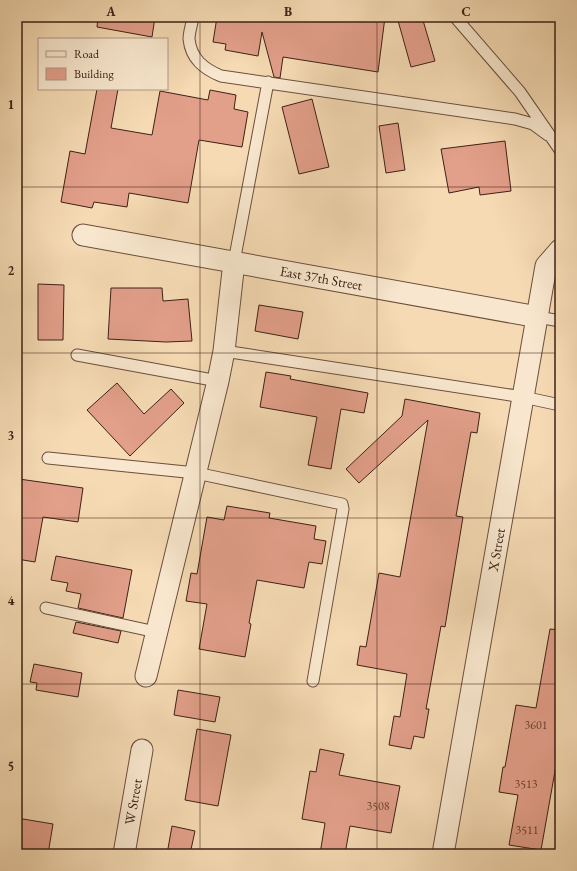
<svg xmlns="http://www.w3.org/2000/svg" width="577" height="871" viewBox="0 0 577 871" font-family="'EB Garamond',serif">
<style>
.building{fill:#e29f8a;stroke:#3e2116}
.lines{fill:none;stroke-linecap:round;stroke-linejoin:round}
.service-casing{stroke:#6c4f3d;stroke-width:13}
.minor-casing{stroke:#6c4f3d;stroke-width:23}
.service{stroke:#f8e7ce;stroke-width:11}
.minor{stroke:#f8e7ce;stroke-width:21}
.grid{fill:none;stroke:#3e2116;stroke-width:1;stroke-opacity:0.55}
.labels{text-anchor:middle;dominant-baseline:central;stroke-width:3;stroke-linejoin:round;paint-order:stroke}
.number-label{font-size:12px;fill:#674033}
.street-label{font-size:14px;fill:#3e2116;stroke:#f8e7ce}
.neatline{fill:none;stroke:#3e2116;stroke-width:1.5}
.grid-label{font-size:13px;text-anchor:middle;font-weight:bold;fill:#3e2116}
</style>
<rect width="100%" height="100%" fill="#f5dab3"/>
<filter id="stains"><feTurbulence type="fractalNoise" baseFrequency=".005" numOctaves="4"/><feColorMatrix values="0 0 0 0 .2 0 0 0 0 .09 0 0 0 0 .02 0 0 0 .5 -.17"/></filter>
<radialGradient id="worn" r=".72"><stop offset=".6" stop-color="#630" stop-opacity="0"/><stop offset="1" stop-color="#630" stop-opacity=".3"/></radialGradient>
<!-- building -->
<path class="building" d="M98,17H155L152,37L97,27Z
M217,17H385L378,72L283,57L280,78L274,77L262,32L258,56L225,50L226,44L213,42Z
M397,17H422L435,61L411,67Z
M97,89H118L111,128L152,135L160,91L208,100L210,90L236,95L234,109L248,112L242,147L199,140L188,203L129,193L127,207L94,202L92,208L61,202L70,151L85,154Z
M312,99L329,167L299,174L282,107Z
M398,123L405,170L386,173L379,126Z
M505,141L511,191L480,195L479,187L449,193L441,149Z
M38,284L64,285L63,340H38Z
M111,288H162L163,301L188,299L192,341L166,342L108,339Z
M259,305L303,312L298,339L255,331Z
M266,372L291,376L290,379L368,393L364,413L341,409L331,469L308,465L317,417L260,407Z
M117,383L144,414L171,389L184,403L130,456L87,410Z
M405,399L480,413L477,433L471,432L456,516L463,517L445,627L441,626L426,709H429L424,738L414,736L411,749L389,745L394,716L400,717L407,674L357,665L360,646L366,647L379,573L400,577L428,420L359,483L346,469L402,416Z
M19,479L83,488L78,522L43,517L35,562L17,559V491Z
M227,506L270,513L269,518L316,526L314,539L326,541L322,564L309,562L304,588L257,580L249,623L251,624L245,657L199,649L207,604L186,601L191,573L197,574L207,517L224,520Z
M56,556L132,570L123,618L78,608L81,594L66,591L68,583L51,580Z
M76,622L121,631L118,643L73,633Z
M550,629L560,630V743L541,850L509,845L518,795L499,792L503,767H505L516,705L536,708Z
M34,664L82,673L78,697L36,690L37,683L30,682Z
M178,690L220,697L215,722L174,715Z
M197,729L231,735L218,806L185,800Z
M320,749L344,754L339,775L400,786L391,833L350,826L345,854H320L325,823L302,819L310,771L316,772Z
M17,818L53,824L48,854H17Z
M172,826L195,831L190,854H167Z"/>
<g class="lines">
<!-- service casing -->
<g class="service-casing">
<path id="service" d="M193,17C192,24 189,32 189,39C191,59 204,69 221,76L515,119L533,124L548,135
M455,17L520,92L560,150
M234,262L268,82
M538,317L560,321
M224,351L523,397L560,405
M77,355L218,381
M48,458L196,473L342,504L343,509L313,681
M46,608L156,632"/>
</g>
<!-- minor casing -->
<g class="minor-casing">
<g id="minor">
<path id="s1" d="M83,235L538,317"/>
<path d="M146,676L218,381L224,351L234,262"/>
<path id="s2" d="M124,854L142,750"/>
<path id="s3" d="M443,854L546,266L560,250"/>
</g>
</g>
<!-- service -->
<use href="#service" class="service"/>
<!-- minor -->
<use href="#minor" class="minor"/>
</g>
<!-- grid -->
<path class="grid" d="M200,17V854M377,17V854M17,187H560M17,353H560M17,518H560M17,684H560"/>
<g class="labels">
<!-- number labels -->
<g class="number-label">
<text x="536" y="725">3601</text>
<text x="526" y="784">3513</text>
<text x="378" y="806">3508</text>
<text x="527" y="830">3511</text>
</g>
<!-- street labels -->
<g class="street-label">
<text stroke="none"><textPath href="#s1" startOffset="242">East 37th Street</textPath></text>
<text stroke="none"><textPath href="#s3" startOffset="309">X Street</textPath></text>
<text stroke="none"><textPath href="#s2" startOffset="53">W Street</textPath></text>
</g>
</g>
<!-- margin -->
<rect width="577" height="871" fill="none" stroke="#f5dab3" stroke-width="44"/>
<!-- legend -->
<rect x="38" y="38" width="130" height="52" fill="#f8e7ce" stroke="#ae9884"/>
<rect x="46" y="51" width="20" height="6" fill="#f8e7ce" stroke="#ae9884"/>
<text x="74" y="58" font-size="12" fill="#3e2116">Road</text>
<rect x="46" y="68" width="20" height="12" fill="#e29f8a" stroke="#ae9884"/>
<text x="74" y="78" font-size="12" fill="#3e2116">Building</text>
<rect x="22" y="22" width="533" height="827" class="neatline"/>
<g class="grid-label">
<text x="111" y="16">A</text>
<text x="288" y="16">B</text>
<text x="466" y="16">C</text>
<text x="11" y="109">1</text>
<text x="11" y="275">2</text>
<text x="11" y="440">3</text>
<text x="11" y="605">4</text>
<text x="11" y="771">5</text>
</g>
<rect width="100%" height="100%" filter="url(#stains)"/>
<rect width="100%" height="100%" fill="url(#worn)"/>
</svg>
